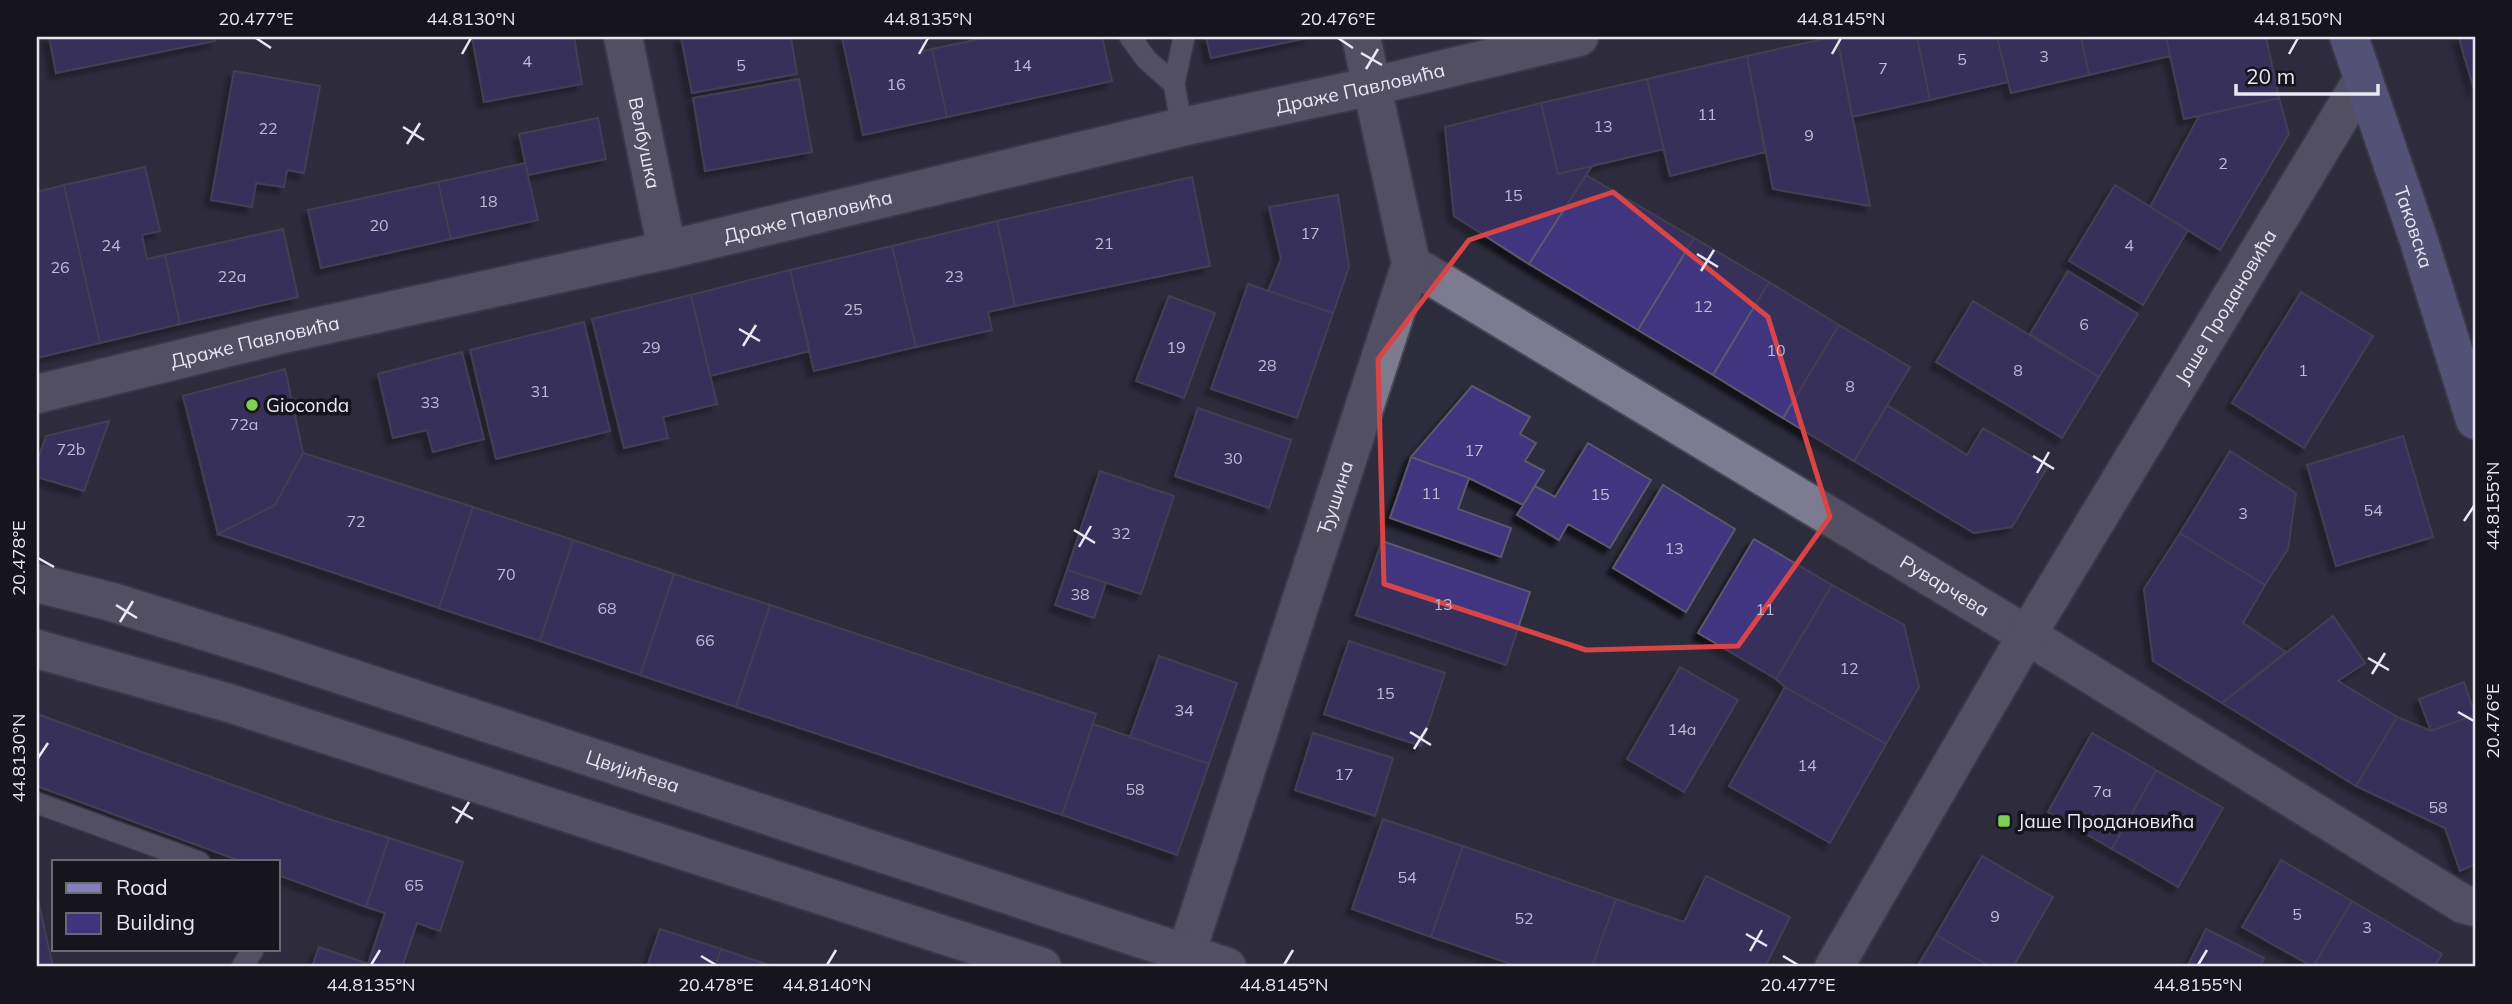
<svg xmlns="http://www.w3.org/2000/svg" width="2512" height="1004" viewBox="0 0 2512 1004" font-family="Mulish,sans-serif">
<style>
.building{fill:#40347e;stroke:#5a596c;stroke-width:2;filter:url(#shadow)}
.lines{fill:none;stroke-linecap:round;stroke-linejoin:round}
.lane-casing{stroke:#484755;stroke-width:24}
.street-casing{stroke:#484755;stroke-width:42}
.secondary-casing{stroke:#484755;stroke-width:42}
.primary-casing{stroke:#484755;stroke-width:42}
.lane{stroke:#7c7b8f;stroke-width:21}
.street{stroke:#7c7b8f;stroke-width:38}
.secondary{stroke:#7c7b8f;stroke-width:38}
.primary{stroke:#847ebc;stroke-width:38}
.marked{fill:none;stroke:#d94546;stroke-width:5;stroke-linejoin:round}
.ticks{fill:none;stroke:#e8e8f3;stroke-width:2.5}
.poi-dot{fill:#7cd154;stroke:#16151d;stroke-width:2.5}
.labels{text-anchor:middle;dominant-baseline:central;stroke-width:7;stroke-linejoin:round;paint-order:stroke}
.number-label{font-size:16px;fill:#bebbd6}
.street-label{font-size:19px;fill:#e8e8f3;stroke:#16151d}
.poi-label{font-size:19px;fill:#e8e8f3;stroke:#16151d;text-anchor:start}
.neatline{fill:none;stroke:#e8e8f3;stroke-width:2.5}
.ticks-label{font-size:18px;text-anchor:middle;fill:#e8e8f3}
</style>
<defs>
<filter id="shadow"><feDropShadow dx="-6" dy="6" stdDeviation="2" flood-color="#0009"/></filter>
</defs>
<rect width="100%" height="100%" fill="#2d2c3c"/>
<!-- building -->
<path class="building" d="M49,37H214L215,41L56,73Z
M472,37H574L582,84L484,102Z
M681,37H791L797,74L692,93Z
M842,37H921L924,51L932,49L947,117L863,135Z
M989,37H1102L1112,81L947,117L932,49Z
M1206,37H1312L1211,58Z
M1832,37H1837L1870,206L1773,189L1747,56Z
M1837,37H1917L1930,100L1852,117Z
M1917,37H1997L2008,82L1930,100Z
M1997,37H2081L2089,75L2011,93Z
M2081,37H2166L2170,56L2089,75Z
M2166,37H2266L2279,98L2184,119Z
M2459,37H2475V92L2464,56Z
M1747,56L1765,152L1670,176L1647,79Z
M234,71L320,86L304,173L287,170L284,187L256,183L252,207L211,200Z
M799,79L812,152L705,171L693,98Z
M1647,79L1664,149L1558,174L1541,103Z
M2279,98L2289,134L2220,250L2150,207L2199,116Z
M1541,103L1558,174L1592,166L1529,264L1454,216L1445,127Z
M598,118L606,159L528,175L519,134Z
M525,163L538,220L451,239L438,182Z
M145,167L160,231L142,235L147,259L165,255L180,324L100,343L64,185Z
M1586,175L1694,238L1638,330L1529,264Z
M1192,177L1210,266L1015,306L997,221Z
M438,182L451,239L321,268L308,210Z
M64,185L100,343L37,358V192Z
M2115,185L2188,230L2143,305L2069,261Z
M1338,195L1349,267L1333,313L1268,291L1281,259L1269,207Z
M997,221L1015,306L988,312L992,330L916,347L892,246Z
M283,229L298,297L180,324L165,255Z
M1694,238L1769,282L1713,375L1638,330Z
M892,246L916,347L814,371L790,270Z
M790,270L810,351L710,376L691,295Z
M2068,271L2138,314L2099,377L2030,334Z
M1769,282L1839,325L1783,418L1713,375Z
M1248,284L1333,313L1297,418L1211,389Z
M2301,292L2373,336L2304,448L2232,403Z
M691,295L717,404L663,417L668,438L624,448L592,319Z
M1169,296L1215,313L1184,398L1136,381Z
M1973,301L2099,377L2062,438L1936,362Z
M584,322L610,431L496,459L470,350Z
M1839,325L1910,367L1854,461L1783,418Z
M462,352L484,439L433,452L427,430L393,438L378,374Z
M285,369L303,453L275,505L218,534L183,396Z
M1472,386L1530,417L1520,434L1536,443L1525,461L1544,471L1523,505L1469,478L1411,457Z
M1887,405L1967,455L1983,428L2048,466L2012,527L1974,533L1854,461Z
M1198,408L1291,440L1269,508L1175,476Z
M109,421L84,491L37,477V462L46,436Z
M2403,436L2433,537L2336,566L2307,465Z
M1588,443L1651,480L1610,548L1568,524L1559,540L1517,515L1535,486L1555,497Z
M2230,451L2296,493L2288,549L2265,585L2180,533Z
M303,453L473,507L439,608L218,534L275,505Z
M1411,457L1469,478L1458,509L1511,528L1501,557L1390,518Z
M1100,471L1174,496L1141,594L1067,570Z
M1663,485L1735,529L1686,612L1613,568Z
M473,507L573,540L540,641L439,608Z
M2180,533L2265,585L2243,623L2286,652L2222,703L2153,661L2144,589Z
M1754,539L1832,585L1776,679L1698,633Z
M573,540L674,574L640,675L540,641Z
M1382,541L1530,592L1506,665L1356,615Z
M1067,570L1106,583L1094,618L1055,605Z
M674,574L770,605L736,707L640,675Z
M1832,585L1904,625L1919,687L1886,744L1785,687L1776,679Z
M770,605L1096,714L1062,815L736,707Z
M2333,616L2365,663L2338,681L2397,717L2356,786L2222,703Z
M1349,641L1445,673L1421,746L1324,714Z
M1159,656L1237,683L1209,764L1130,737Z
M1680,667L1738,700L1684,792L1627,759Z
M2464,682L2475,715L2431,731L2419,699Z
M1785,687L1886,744L1830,843L1729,786Z
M37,714L316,815L389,838L366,907L278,875V862H243L37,786Z
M2475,715V864L2460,871L2445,828L2356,786L2397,717L2431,731Z
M1093,724L1209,764L1177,855L1062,815Z
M1313,733L1393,758L1375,816L1295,790Z
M2092,733L2156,770L2112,849L2048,812Z
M2156,770L2223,808L2178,887L2112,849Z
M1383,819L1463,846L1431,937L1352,909Z
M389,838L463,862L440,931L417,923L402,967H377L368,964L385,913L366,907Z
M1463,846L1616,899L1592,967H1520L1431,937Z
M1982,856L2053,897L2013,967H1991L1936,935Z
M2281,860L2352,901L2313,967L2242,927Z
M1706,876L1790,917L1765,967H1592L1616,899L1684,922Z
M37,895L53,967H37Z
M2352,901L2442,954L2434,967H2313Z
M660,929L721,949L715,967H647Z
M2206,929L2264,958L2260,967H2187Z
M1936,935L1991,967H1917Z
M319,947L368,964L377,967H312Z
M721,949L775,967H715Z"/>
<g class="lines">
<!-- lane casing -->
<g class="lane-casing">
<path id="lane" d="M1130,37L1146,59L1174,84
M1182,127L1174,84L1184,37
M37,803L199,862
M242,967L253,950"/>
</g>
<!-- street casing -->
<g class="street-casing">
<g id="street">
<path id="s1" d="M623,37L667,250"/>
<path id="s2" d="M1411,264L2027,635L2463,904L2475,907"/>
<path id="s3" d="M37,394L279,335L667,250L1182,127L1373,86L1579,37"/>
<path id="s4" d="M1186,954L1411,264L1361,37"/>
<path id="s5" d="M1834,967L2027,635L2363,79"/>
</g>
</g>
<!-- secondary casing -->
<g class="secondary-casing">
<g id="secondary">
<path id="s6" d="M37,583L112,602L272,652L1227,967"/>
<path d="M37,649L229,703L1042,967"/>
</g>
</g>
<!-- primary casing -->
<g class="primary-casing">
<g id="primary">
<path id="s7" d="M2349,37L2418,238L2475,420"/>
</g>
</g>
<!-- lane -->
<use href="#lane" class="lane"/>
<!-- street -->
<use href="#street" class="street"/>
<!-- secondary -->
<use href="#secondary" class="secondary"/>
<!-- primary -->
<use href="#primary" class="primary"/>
</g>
<!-- marked area -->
<path d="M0 0H2512V1004H0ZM1613,192L1768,317L1830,517L1738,646L1586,650L1384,584L1378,359L1469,240Z" fill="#2d2c3c" fill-opacity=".55" fill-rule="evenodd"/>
<path class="marked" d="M1613,192L1768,317L1830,517L1738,646L1586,650L1384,584L1378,359L1469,240Z"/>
<!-- ticks -->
<path class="ticks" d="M256,38L271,48M1338,38L1353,48M1361,53L1382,65M462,54L471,38M919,54L928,38M1832,54L1841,38M2289,54L2298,38M1366,69L1378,49M403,127L424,140M407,144L420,123M1697,254L1718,267M1701,271L1714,250M739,329L760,341M743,346L756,325M2033,456L2054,469M2037,473L2049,452M2464,521L2474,506M1074,530L1095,543M1079,547L1091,526M38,558L54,567M116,605L137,618M120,622L133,601M2368,658L2389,670M2372,674L2385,653M2458,712L2474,721M1410,732L1431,745M1414,749L1427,728M38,758L48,743M452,807L473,819M456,823L469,802M1746,934L1767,946M1750,951L1762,930M701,956L716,965M1783,956L1798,965M371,965L380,950M827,965L836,950M1284,965L1293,950M2198,965L2207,950"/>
<!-- markers -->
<g class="poi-dot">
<circle cx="252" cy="405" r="7"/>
<rect x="1997" y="814" width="14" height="14" rx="3.5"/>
</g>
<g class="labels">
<!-- number labels -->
<g class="number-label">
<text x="2044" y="56">3</text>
<text x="1962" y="59">5</text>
<text x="527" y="61">4</text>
<text x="741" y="65">5</text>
<text x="1022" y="65">14</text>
<text x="1883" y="68">7</text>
<text x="896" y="84">16</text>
<text x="1707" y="114">11</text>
<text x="1603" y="126">13</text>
<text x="268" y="128">22</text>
<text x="1809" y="135">9</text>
<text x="2223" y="163">2</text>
<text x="1513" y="195">15</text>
<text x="488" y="201">18</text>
<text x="379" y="225">20</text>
<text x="1310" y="233">17</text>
<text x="1104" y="243">21</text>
<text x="111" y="245">24</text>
<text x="2129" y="245">4</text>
<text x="60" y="267">26</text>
<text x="232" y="276">22a</text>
<text x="954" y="276">23</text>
<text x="1703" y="306">12</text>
<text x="853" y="309">25</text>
<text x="2084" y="324">6</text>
<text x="651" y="347">29</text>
<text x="1176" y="347">19</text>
<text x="1776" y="350">10</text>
<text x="1267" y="365">28</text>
<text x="2018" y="370">8</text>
<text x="2303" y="370">1</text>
<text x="1850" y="386">8</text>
<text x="540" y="391">31</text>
<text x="430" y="402">33</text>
<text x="244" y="424">72a</text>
<text x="71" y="449">72b</text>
<text x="1474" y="450">17</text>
<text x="1233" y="458">30</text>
<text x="1431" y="493">11</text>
<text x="1600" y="494">15</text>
<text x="2373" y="510">54</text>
<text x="2243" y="513">3</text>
<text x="356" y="521">72</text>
<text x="1121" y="533">32</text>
<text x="1674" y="548">13</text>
<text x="506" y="574">70</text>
<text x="1080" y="594">38</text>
<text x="1443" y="604">13</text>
<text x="607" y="608">68</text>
<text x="1765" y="609">11</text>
<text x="705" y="640">66</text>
<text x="1849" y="668">12</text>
<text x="1385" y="693">15</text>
<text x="1184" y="710">34</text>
<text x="1682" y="729">14a</text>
<text x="1807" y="765">14</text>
<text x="1344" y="774">17</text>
<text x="1135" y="789">58</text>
<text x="2102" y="791">7a</text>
<text x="2438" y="807">58</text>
<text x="1407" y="877">54</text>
<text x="414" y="885">65</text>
<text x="2297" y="914">5</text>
<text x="1995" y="916">9</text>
<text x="1524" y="918">52</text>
<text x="2367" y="927">3</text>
</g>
<!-- street labels -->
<g class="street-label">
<text stroke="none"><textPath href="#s3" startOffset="1358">Драже Павловића</textPath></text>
<text stroke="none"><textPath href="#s1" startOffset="108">Велбушка</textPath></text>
<text stroke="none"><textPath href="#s3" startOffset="791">Драже Павловића</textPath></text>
<text stroke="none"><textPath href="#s7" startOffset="201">Таковска</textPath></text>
<text stroke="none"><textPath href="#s5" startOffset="768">Јаше Продановића</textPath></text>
<text stroke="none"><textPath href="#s3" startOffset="224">Драже Павловића</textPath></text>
<text stroke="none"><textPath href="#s4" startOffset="480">Ђушина</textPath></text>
<text stroke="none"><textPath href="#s2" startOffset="623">Руварчева</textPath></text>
<text stroke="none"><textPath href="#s6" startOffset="625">Цвијићева</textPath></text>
</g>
<!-- poi labels -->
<g class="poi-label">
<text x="266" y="405">Gioconda</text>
<text x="2018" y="821">Јаше Продановића</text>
</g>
</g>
<!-- border -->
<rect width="2512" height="1004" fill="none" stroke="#16151d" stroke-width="77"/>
<!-- legend -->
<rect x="52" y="860" width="228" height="91" fill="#16151d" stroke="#6a6973" stroke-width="2"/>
<rect x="66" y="883" width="35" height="10" fill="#847ebc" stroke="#6a6973" stroke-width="2"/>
<text x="116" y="895" font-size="21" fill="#e8e8f3">Road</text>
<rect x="66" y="913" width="35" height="21" fill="#40347e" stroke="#6a6973" stroke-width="2"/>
<text x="116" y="930" font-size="21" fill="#e8e8f3">Building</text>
<!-- scale -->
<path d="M2236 84v10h142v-10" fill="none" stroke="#e8e8f3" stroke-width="3.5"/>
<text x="2246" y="84" font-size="21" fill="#e8e8f3" stroke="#16151d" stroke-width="5" paint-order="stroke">20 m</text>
<rect x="38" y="38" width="2436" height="927" class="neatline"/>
<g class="ticks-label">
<text x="256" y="25">20.477°E</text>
<text x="471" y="25">44.8130°N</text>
<text x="928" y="25">44.8135°N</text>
<text x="1338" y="25">20.476°E</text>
<text x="1841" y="25">44.8145°N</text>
<text x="2298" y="25">44.8150°N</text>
<text transform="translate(2493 506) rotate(-90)" y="6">44.8155°N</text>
<text transform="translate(19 558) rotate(-90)" y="6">20.478°E</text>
<text transform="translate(2493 721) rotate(-90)" y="6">20.476°E</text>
<text transform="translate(19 758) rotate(-90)" y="6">44.8130°N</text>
<text x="371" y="991">44.8135°N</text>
<text x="716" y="991">20.478°E</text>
<text x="827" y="991">44.8140°N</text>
<text x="1284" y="991">44.8145°N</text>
<text x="1798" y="991">20.477°E</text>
<text x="2198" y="991">44.8155°N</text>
</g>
</svg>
